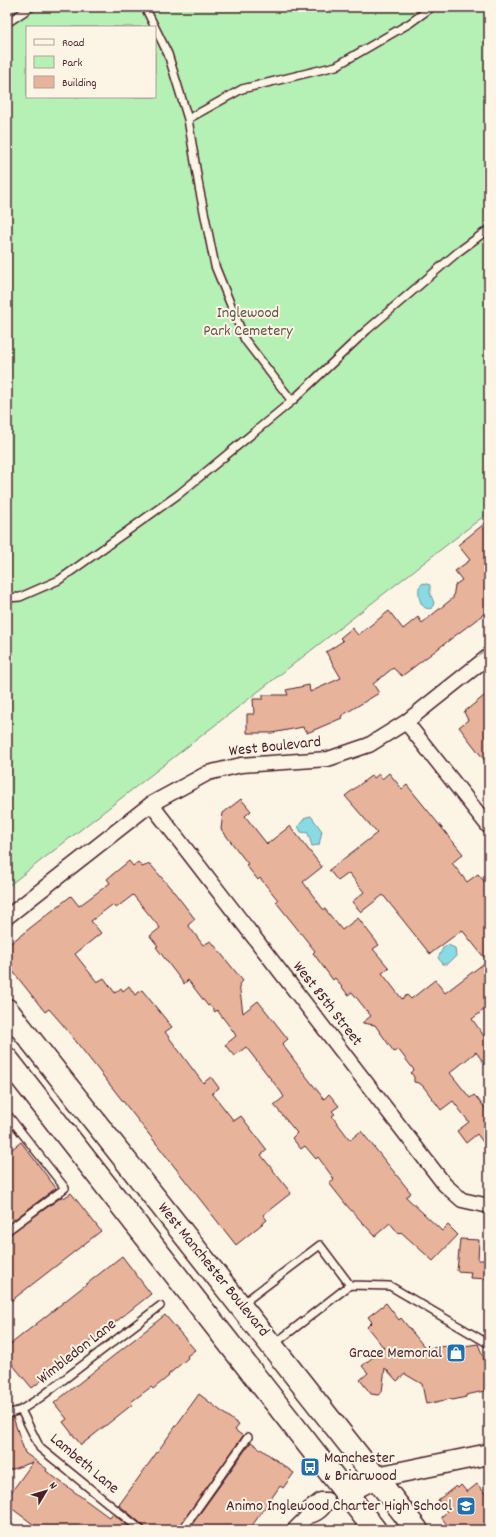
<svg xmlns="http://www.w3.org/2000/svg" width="496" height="1537" viewBox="0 0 496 1537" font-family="Dekko,sans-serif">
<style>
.green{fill:#b5f0b5;stroke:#808870;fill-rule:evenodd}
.water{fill:#89dbe3;stroke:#709099}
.building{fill:#e8b39b;stroke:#4a1f2b}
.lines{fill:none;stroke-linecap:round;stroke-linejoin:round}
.lane-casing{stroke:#4a1f2b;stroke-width:10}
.street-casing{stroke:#4a1f2b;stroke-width:17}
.secondary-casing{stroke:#4a1f2b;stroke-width:23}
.primary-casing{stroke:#4a1f2b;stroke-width:25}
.lane{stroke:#fcf5e5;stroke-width:7}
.street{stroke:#fcf5e5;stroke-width:14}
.secondary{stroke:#fcf5e5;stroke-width:20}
.primary{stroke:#fcf5e5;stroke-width:22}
.labels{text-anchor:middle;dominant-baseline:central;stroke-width:4;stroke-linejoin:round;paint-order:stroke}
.park-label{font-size:16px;fill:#65534e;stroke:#fcf5e5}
.street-label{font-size:16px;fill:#4a1f2b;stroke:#fcf5e5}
.poi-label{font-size:16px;fill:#4a1f2b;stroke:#fcf5e5;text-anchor:end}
</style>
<rect width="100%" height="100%" fill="#fcf5e5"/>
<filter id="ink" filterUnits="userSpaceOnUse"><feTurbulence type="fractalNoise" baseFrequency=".025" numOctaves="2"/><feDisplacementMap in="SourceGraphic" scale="8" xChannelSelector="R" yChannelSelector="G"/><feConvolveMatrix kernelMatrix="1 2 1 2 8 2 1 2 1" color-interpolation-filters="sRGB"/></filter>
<g filter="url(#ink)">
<!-- green -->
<path class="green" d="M7,7H489V512L7,887ZM27,27H155V97H27Z"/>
<!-- water -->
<path class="water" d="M423,583L430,585V593L434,603L432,608C420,612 418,595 419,587Z
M311,816L322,831L319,845L312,846L308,833L301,832L298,826L306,817Z
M448,945L455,948L456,956L448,964H443L438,958L443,948Z"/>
<!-- building -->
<path class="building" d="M489,520V610L402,676L393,668L373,684L379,693L341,716L342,718L307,733V730H304L303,727L272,733H247V714H254L253,699H263V695H288L286,690L309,685L310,692L341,678L326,652L343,641L340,638L352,628L358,635L389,611L403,629L418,617L422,623L453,598L455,585L462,580L455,571L470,560L458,545Z
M489,692V766L459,727L468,720L464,712Z
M389,773L402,789L407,785L463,854L452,863L467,882L478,874L489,887V1006L472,1019L489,1043V1070L476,1052L450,1073L470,1098L474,1095L477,1098L489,1113V1150L477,1134L466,1143L457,1131L469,1122L453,1101L441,1110L423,1086L419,1083L414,1082V1077L411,1073L414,1070L398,1049L394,1052L375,1025L362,1023L371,1016L352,992L348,995L335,978L333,980L313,953L315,951L276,902L278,900L260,878L258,880L246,865L248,864L221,829L223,813L241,799L251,811L245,816L267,844L290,826L322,867L303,882L323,909H325L342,930L358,918L379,945L373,949L389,968L382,973L402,999L407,995L411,999L435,980L445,993L487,961L462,930L430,954L383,895L361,912L352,902L364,892L349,873L338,881L329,870L377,833L345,796L372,775L374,778L379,774L382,779Z
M129,861L133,866L138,862L142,867L150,864L174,892L195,919L188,925L203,945L211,941L243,981L239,984L243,1013L258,1001L288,1039L282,1044L306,1076L324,1099L329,1094L339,1106L332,1111L335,1114L332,1116L350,1140L361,1131L411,1193L406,1197L442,1231L448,1225L458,1235L433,1261L401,1232L399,1234L390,1223L375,1236L348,1207L329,1183L334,1179L318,1157L316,1159L305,1146L301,1149L292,1138L297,1133L274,1105L284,1097L281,1092L246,1047L234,1056L225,1045L236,1036L233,1031L217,1010L215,1012L210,1005L208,1006L188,980L184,984L156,947L158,946L150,936L160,928L133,895L116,908L112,905L91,921L101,933L75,954L97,982L104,978L115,993L121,988L123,991L129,986L135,995L142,990L172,1027L165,1032L203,1083L211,1077L219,1088L212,1093L234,1121L241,1116L267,1150L261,1155L291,1193L263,1215L267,1220L236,1245L63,1025L49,1009L45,1012L7,964V946L71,896L79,906L110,883L107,879Z
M21,1142L56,1188L7,1225V1153Z
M71,1193L101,1231L7,1304V1236L63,1196L64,1198Z
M460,1239L479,1240L478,1260H489V1279L470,1278L471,1272L457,1271Z
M122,1256L151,1294L32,1388L7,1358V1347Z
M386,1303L399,1320L401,1318L426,1349L446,1346L450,1348L478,1344L483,1356L489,1390L466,1395V1397L453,1400L450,1399L426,1404L422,1384L405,1374L397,1381L385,1368L382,1392L378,1395L371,1394L360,1380L368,1373L362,1366L384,1348L367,1327L372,1322L368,1317Z
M165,1315L195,1350L187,1356L188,1358L168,1375L169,1376L153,1389L151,1387L131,1402L133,1404L81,1445L63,1422L67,1419L54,1403Z
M199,1394L239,1425L235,1430L243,1436L177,1530H146L144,1526L119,1505Z
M13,1417L25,1453L47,1469L46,1471L110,1518L113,1514L133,1530H41L7,1505V1498L33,1462L7,1471V1419Z
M251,1442L294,1473L283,1488L280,1486L249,1530H188Z
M477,1484L489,1498V1530H451L441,1517L447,1512L438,1500L456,1486L458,1488L461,1485L467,1492Z"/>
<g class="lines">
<!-- lane casing -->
<g class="lane-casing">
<path id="lane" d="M145,7L168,54L188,119L199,187L215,266L245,340L292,401
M7,23L31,7
M188,119L242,89L336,66L410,23L432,7
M7,598L20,597L59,580L179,494L292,401L367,330L458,252L489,229
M7,1114L65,1188L7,1231
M242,1304L320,1245L350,1285
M273,1345L350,1285L390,1286L489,1344
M21,1410L40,1448L141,1530
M7,1414L21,1410L41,1397L160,1306
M182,1530L248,1437"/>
</g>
<!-- street casing -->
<g class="street-casing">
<path id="street" d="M406,722L489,827
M151,804L445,1185L462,1200L489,1206
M7,917L151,804L208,773L241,765L328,759L369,745L406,722L489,656
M294,1530L308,1516C317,1515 325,1508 327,1500H321L308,1510V1516"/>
</g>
<!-- secondary casing -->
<g class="secondary-casing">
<path id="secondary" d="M346,1493L377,1477L489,1454"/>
</g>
<!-- primary casing -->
<g class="primary-casing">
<path id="primary" d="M7,1010L417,1530
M7,1059L375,1530"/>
</g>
<!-- lane -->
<use href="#lane" class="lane"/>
<!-- street -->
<use href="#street" class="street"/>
<!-- secondary -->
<use href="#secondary" class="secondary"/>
<!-- primary -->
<use href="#primary" class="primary"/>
</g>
</g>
<!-- icons -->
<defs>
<g id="shop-square" transform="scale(1)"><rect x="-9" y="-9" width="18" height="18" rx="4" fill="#1f6fb2" stroke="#fcf5e5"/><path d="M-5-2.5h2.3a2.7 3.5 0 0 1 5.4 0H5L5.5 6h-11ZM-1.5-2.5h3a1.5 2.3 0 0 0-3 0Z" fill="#fff"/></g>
<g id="bus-square" transform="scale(1)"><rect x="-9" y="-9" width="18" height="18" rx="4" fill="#1f6fb2" stroke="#fcf5e5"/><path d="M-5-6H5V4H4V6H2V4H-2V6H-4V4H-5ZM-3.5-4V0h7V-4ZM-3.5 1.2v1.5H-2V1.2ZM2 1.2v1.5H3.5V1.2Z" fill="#fff"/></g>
<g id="school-square" transform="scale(1)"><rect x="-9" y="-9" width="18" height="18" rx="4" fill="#1f6fb2" stroke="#fcf5e5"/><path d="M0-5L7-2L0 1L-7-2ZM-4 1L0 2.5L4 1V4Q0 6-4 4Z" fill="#fff"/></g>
</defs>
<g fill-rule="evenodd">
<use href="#shop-square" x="456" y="1353"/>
<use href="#bus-square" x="310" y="1467"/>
<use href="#school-square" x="466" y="1506"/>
</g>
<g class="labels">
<!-- park labels -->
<g class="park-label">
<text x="248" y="313">Inglewood<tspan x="248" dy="18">Park Cemetery</tspan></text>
</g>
<!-- street labels -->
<g class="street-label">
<text transform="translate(275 747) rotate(-6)">West Boulevard</text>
<text transform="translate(327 1004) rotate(52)">West 85th Street</text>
<text transform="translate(213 1270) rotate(51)">West Manchester Boulevard</text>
<text transform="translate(77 1352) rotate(-38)">Wimbledon Lane</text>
<text transform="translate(84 1464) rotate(40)">Lambeth Lane</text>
</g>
<!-- poi labels -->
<g class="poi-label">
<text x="442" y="1353">Grace Memorial</text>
<text x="324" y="1458" text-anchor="start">Manchester<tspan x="324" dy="18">&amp; Briarwood</tspan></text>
<text x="452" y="1506">Animo Inglewood Charter High School</text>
</g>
</g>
<!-- margin -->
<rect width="496" height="1537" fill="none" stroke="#fcf5e5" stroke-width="24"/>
<rect x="12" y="12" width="472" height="1513" fill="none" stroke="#4a1f2b" stroke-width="1.5" filter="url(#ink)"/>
<!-- legend -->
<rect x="26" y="26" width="130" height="72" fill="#fcf5e5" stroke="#b59f9b"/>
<rect x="34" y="39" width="20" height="6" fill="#fcf5e5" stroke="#b59f9b"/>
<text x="62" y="46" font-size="12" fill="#4a1f2b">Road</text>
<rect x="34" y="56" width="20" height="12" fill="#b5f0b5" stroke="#b59f9b"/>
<text x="62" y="66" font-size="12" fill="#4a1f2b">Park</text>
<rect x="34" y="76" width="20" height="12" fill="#e8b39b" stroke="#b59f9b"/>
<text x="62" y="86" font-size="12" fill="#4a1f2b">Building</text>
<!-- north arrow -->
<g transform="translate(46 1491) rotate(52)" stroke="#fcf5e5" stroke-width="3" paint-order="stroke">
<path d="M0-3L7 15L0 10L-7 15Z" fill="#4a1f2b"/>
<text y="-6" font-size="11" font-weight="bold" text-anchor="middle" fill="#4a1f2b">N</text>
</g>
</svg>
